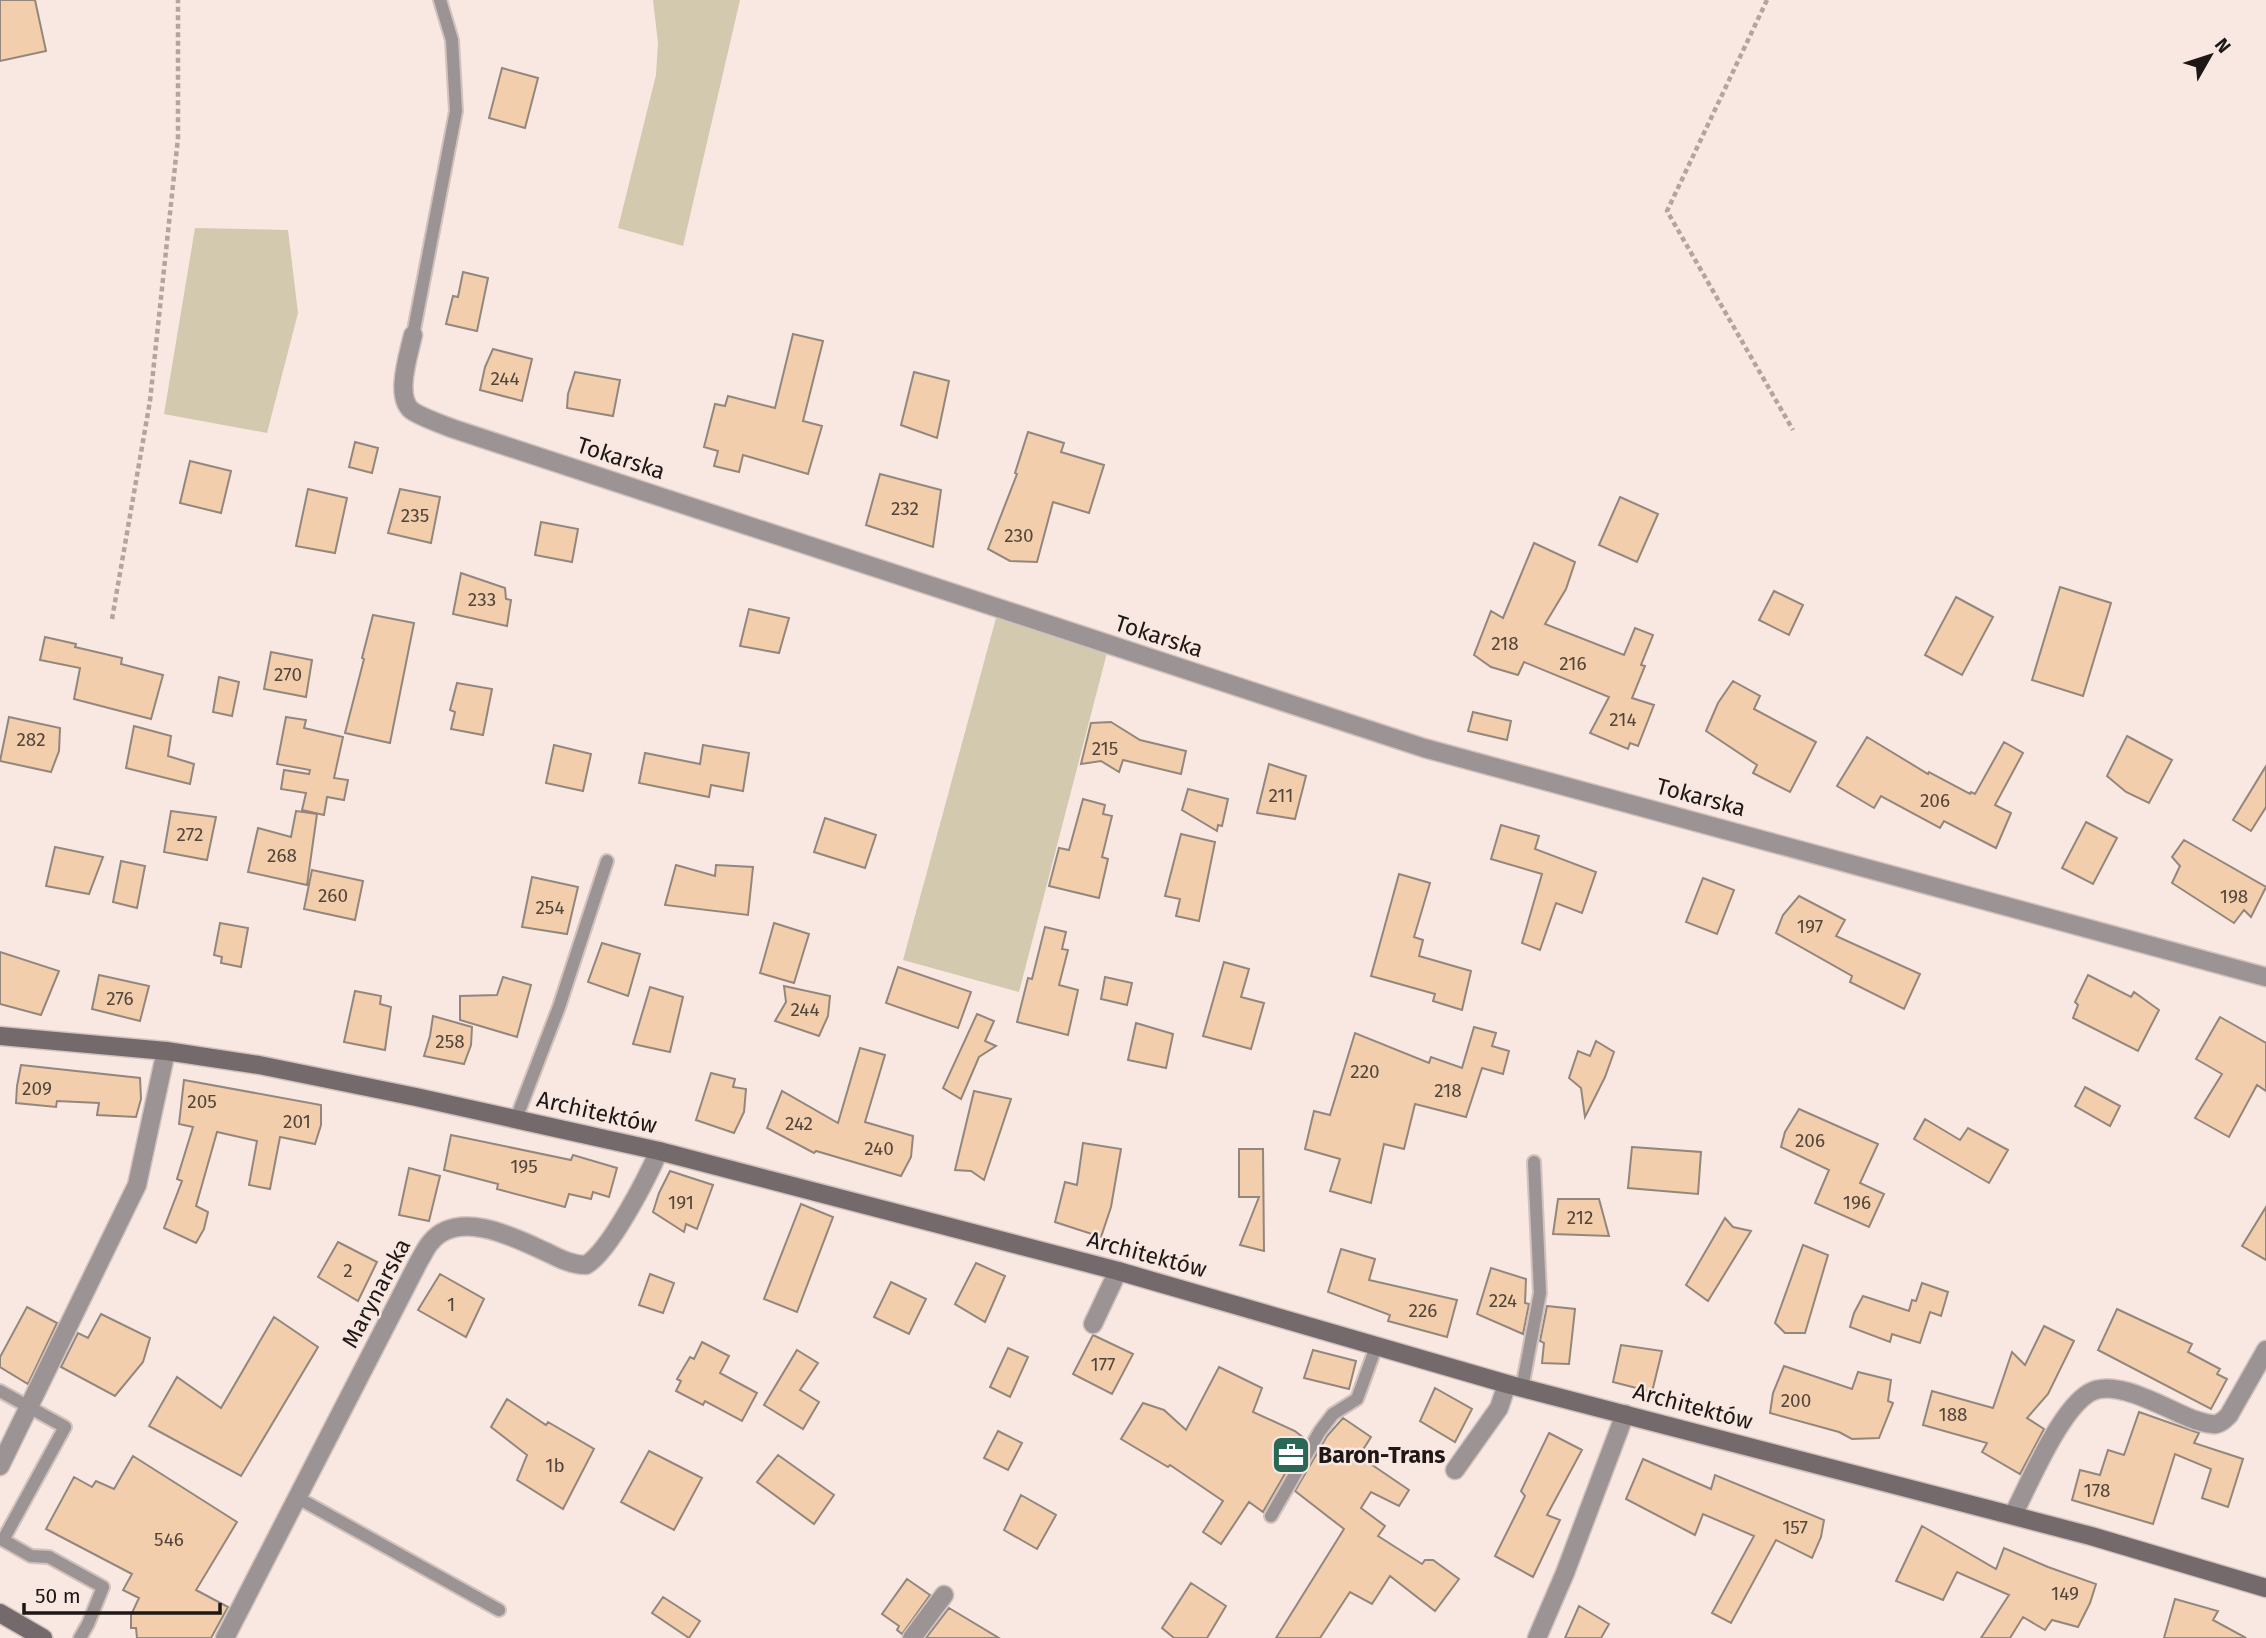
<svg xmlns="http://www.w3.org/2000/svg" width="2266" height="1638" viewBox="0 0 2266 1638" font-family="'Fira Sans',sans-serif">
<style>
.green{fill:#d2c9ae}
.building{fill:#f2ceac;stroke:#93877d;stroke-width:2}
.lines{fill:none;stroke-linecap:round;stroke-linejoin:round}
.lane-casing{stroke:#d1c2bd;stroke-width:16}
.street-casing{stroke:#d1c2bd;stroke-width:21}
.secondary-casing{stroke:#d1c2bd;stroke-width:21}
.path{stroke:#b2a4a0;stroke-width:4.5;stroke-dasharray:5 3.5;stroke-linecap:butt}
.lane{stroke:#9c9494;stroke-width:12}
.street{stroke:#9c9494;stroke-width:18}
.secondary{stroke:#756a6b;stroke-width:18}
.labels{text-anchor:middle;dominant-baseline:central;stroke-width:5;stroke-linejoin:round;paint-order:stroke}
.number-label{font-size:19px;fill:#52453b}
.street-label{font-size:23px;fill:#1d1715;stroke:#f9e7e2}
.poi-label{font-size:23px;font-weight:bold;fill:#1d1715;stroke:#f9e7e2;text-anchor:start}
</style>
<rect width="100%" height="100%" fill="#f9e7e2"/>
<!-- green -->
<path class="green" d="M653,0H740L683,246L618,228L656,75L658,43Z
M195,228L288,230L298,313L267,433L164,414Z
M999,607L1109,645L1019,992L903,960Z"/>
<!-- building -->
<path class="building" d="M0,0H35L46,51L0,61Z
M502,68L538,78L525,128L489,118Z
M463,272L488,278L477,331L446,324L453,296L458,297Z
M793,334L823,341L803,421L822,426L808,474L743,455L739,472L714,466L718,451L704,447L715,404L725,406L728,396L775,408Z
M493,349L532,359L522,401L480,390L485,367Z
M575,372L620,380L613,416L567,408L568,394Z
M914,372L949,381L937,438L901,425Z
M1028,432L1064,443L1061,452L1104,465L1089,513L1053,502L1037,562L1010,561L988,549L1017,474L1015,473Z
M355,442L378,448L372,473L349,467Z
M190,461L231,471L221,513L180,503Z
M880,474L941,490L933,547L866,525Z
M308,489L347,498L335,553L296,546Z
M400,489L440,497L431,543L388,533Z
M1620,497L1658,514L1637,562L1599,545Z
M541,522L578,529L572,562L535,555Z
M1534,543L1575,562L1566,589L1545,624L1624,655L1635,628L1653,635L1641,665L1645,666L1632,698L1654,705L1638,746L1630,743L1628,749L1590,733L1609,697L1524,662L1518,675L1491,667L1474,655L1491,611L1503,618Z
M461,573L505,588L506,599L511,600L507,626L453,614Z
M2060,587L2111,603L2083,696L2032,680Z
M1774,591L1803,605L1789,635L1759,620Z
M1956,597L1993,617L1962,675L1925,655Z
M749,609L789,618L779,653L740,646Z
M373,615L414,623L390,743L345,733L364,659L362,658Z
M45,637L76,644L75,647L122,658L121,664L163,675L151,719L74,699L80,668L40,660Z
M271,652L312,660L306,697L264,689Z
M219,677L239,682L232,716L213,712Z
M1733,681L1760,696L1754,709L1816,742L1790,792L1753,773L1757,765L1706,731L1718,703Z
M457,683L492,689L483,735L451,729L455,712L450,710Z
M1473,712L1511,721L1507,740L1468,731Z
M9,717L60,728L59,751L51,772L0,761Z
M286,717L306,720L304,728L343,737L334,778L348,780L344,800L327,797L324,815L302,810L306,793L281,789L284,770L309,774L310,770L277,764Z
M1111,722L1140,740L1186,751L1181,774L1123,760L1119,772L1101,761L1081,764L1091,723Z
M134,726L171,736L168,756L194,764L190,784L126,768Z
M2127,736L2172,760L2149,803L2126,792L2107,776Z
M1867,737L1928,774L1929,772L1970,794L1971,792L1975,794L2004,742L2023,753L1995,805L2011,813L1996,848L1944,821L1940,828L1881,796L1874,808L1837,786Z
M554,745L591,754L583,791L546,783Z
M703,745L749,753L743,791L711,785L709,797L639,783L645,753L700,764Z
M1269,764L1306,776L1295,819L1257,813Z
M2266,766V807L2251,831L2233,820Z
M1188,789L1228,799L1222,826L1218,825L1217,831L1182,810Z
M1083,799L1105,805L1103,814L1112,816L1102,857L1108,859L1099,898L1049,886L1059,848L1069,850Z
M171,811L216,817L207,860L164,852Z
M296,811L317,814L307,885L248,872L258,828L291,837Z
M825,818L876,835L865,868L814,852Z
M2086,822L2117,838L2093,884L2062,868Z
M1501,825L1539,836L1535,849L1596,872L1582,913L1556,903L1540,950L1522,943L1542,874L1491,859Z
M1181,834L1215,842L1199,921L1176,916L1180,899L1165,896Z
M2184,840L2266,887L2251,917L2244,910L2234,923L2172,883L2180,866L2172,857Z
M55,847L103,857L89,894L46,886Z
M121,861L145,866L137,908L113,902Z
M676,865L715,876L716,865L753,867L748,915L665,905Z
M312,870L363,881L355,920L304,909Z
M1399,874L1430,883L1414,937L1423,940L1419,956L1471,971L1462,1010L1433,1001L1435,994L1371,976Z
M532,877L578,887L567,934L522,927Z
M1703,878L1734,890L1717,934L1686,922Z
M1799,896L1845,920L1836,936L1920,974L1904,1009L1850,982L1852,976L1776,933L1783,915Z
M220,923L248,928L241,967L221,963L222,957L214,955Z
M774,923L809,934L794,983L760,973Z
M1045,927L1066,932L1062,949L1068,950L1059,985L1078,990L1068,1035L1017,1022L1028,978L1032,979Z
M602,943L640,954L628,996L588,982Z
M0,952L59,971L41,1015L0,1004Z
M1224,962L1249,969L1241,997L1264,1003L1251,1049L1203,1036Z
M898,967L971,992L958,1028L886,1003Z
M99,975L149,986L140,1021L92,1009Z
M2088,975L2131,997L2134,992L2159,1010L2138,1051L2073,1018L2078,1005L2075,1002Z
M503,977L531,985L517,1037L460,1020V996L497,995Z
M1105,977L1132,983L1127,1005L1101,999Z
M784,986L830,996L828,1016L819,1036L775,1021L786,1002Z
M650,987L683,997L670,1052L633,1044Z
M355,991L381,996L380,1004L391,1007L385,1050L344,1042Z
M977,1014L994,1021L985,1041L996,1046L979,1057L961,1099L943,1088Z
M433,1016L472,1027L471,1045L464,1064L424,1056L430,1036Z
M2220,1017L2266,1043V1091L2257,1085L2229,1137L2195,1118L2222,1074L2196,1059Z
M1136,1023L1173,1034L1166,1068L1128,1060Z
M1474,1027L1496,1033L1492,1046L1509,1051L1503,1074L1482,1068L1466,1117L1415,1104L1404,1149L1384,1144L1371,1203L1330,1191L1340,1159L1305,1149L1314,1111L1330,1115L1355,1033L1429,1063L1431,1057L1462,1068Z
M1596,1041L1614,1052L1605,1077L1585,1117L1581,1088L1569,1078L1578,1051L1590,1056Z
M860,1048L885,1055L865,1122L913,1136L911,1157L901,1176L816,1151L814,1153L767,1128L782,1091L838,1123Z
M21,1065L140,1078L141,1099L136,1117L97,1115L99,1103L57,1101L56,1107L16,1103L17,1086Z
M711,1073L735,1079L733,1087L746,1089L744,1112L734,1133L696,1120Z
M184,1080L321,1105V1125L315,1144L280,1137L270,1189L249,1185L257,1141L217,1132L196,1206L208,1212L204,1229L196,1243L164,1228L182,1181L177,1179L193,1127L179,1124Z
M2085,1087L2120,1106L2110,1126L2075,1106Z
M974,1091L1011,1099L984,1180L971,1171L955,1170Z
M1799,1109L1878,1144L1860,1183L1884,1194L1869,1227L1815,1203L1829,1170L1781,1147L1785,1132Z
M1925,1119L1960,1140L1968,1128L2008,1150L1989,1183L1914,1139Z
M451,1135L571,1160L573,1155L617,1168L609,1197L593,1192L591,1199L569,1194L565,1207L497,1189L498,1184L444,1170Z
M1083,1143L1121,1149L1111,1207L1101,1237L1055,1222L1065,1182L1077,1185Z
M1632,1147L1701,1152L1698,1194L1628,1188Z
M1239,1149H1263L1264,1251L1240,1245L1259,1197H1239Z
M409,1168L440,1176L429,1221L399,1215Z
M670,1171L713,1185L697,1229L686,1224L684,1232L653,1212L659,1193Z
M1558,1199H1599L1609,1236L1553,1234Z
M801,1204L833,1217L797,1312L764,1299Z
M2266,1207V1260L2242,1246Z
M1725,1218L1733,1227L1751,1231L1708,1301L1686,1285Z
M338,1242L377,1262L358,1301L318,1277Z
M1803,1245L1828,1255L1805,1333H1785L1775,1323Z
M1341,1249L1375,1259L1369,1280L1457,1300L1447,1337L1388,1321L1390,1315L1328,1292Z
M976,1263L1005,1276L985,1322L955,1304Z
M1491,1268L1526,1279L1525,1303L1529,1304L1523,1334L1477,1314Z
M440,1274L484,1299L466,1337L418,1310Z
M650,1274L674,1283L663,1313L639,1305Z
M891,1282L926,1299L909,1334L874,1317Z
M1922,1283L1948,1292L1941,1316L1930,1312L1920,1343L1892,1334L1890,1342L1850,1327L1854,1313L1863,1296L1909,1311L1912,1300L1916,1301Z
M1547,1306L1575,1309L1569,1364L1542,1363L1544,1343L1540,1341Z
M27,1307L57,1323L28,1384L0,1367V1357Z
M2117,1309L2192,1344L2188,1352L2220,1369L2217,1374L2227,1379L2211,1409L2098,1350Z
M101,1314L150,1338L143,1362L115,1396L61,1367L78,1333L88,1338Z
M274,1317L318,1347L241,1476L149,1426L177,1377L221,1408Z
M2044,1326L2074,1341L2048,1394L2027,1418L2044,1429L2020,1474L1982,1452L1987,1443L1923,1425L1932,1391L1993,1408L2012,1352L2025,1365Z
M1093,1335L1133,1354L1112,1394L1073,1374Z
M702,1342L729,1356L720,1373L757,1393L742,1421L705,1401L703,1405L676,1391L681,1381L677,1379L690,1357L694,1359Z
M1621,1345L1662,1351L1652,1392L1613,1382Z
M1008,1348L1028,1357L1010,1397L990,1387Z
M797,1350L818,1363L800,1390L819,1402L803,1429L764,1405Z
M1313,1350L1356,1361L1349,1389L1304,1378Z
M1784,1366L1852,1389L1858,1372L1891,1380L1888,1401L1893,1403L1879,1438L1852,1439L1839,1432L1770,1413L1773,1393Z
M1219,1367L1262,1388L1253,1412L1295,1431L1305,1439L1263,1512L1249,1502L1221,1544L1203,1532L1223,1501L1170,1465L1168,1467L1121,1439L1143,1403L1164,1410L1186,1430Z
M1435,1388L1472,1409L1455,1442L1420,1421Z
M507,1399L546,1425L548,1422L594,1449L563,1509L517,1480L527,1455L491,1427Z
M2139,1412L2199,1433L2194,1443L2243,1459L2228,1507L2202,1498L2211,1469L2175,1454L2153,1524L2072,1500L2080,1470L2100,1475L2108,1450L2124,1455Z
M1343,1418L1371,1437L1359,1456L1409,1490L1399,1506L1371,1492L1361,1508L1385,1526L1378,1536L1422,1564L1425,1560H1433L1459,1579L1435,1611L1390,1576L1372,1604L1350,1592L1320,1638H1276L1344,1529L1295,1491L1327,1436Z
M998,1431L1022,1443L1008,1470L984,1458Z
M1549,1433L1582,1450L1547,1515L1560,1520L1533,1577L1495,1556L1525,1496L1521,1491Z
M649,1451L702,1478L674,1530L621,1502Z
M778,1455L834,1495L814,1524L757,1482Z
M133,1456L237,1522L196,1590L228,1607L211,1638H137L136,1628H131V1615L139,1598L123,1590L132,1574L46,1529L74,1477L92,1487L96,1481L114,1489Z
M1643,1459L1711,1489L1715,1475L1824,1520L1821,1537L1812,1558L1776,1540L1731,1623L1712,1613L1754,1536L1703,1514L1695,1535L1626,1499Z
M1021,1495L1056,1515L1037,1549L1004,1530Z
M1922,1526L1996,1569L2004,1548L2048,1567L2096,1584L2090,1603L2078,1627L2052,1620L2045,1630L2023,1617L2010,1638H1981L2009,1595L1957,1572L1943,1600L1896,1581Z
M907,1579L930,1595L902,1634L897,1630L899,1626L882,1614Z
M1191,1583L1226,1606L1207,1638H1174L1162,1628Z
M663,1597L700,1621L689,1638L652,1613Z
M2175,1599L2218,1611L2213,1620L2246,1638H2164Z
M1579,1606L1609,1624L1601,1638H1565Z
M949,1608L999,1638H926Z"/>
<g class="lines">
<!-- lane casing -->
<g class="lane-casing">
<path id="lane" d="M413,335L456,111L452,40L440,0
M516,1119L559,1007L607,861
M1522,1388L1540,1293L1534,1162
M0,1391L65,1427L3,1540L0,1539
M298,1498L499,1610
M1271,1516L1320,1431L1333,1414L1357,1399L1376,1347
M3,1540L31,1556L49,1557L103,1587L88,1624L80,1638"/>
</g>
<!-- street casing -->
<g class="street-casing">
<path id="street" d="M413,335C409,354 393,400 414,412C426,419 441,424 454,429L1424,748L2266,977
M1093,1324L1118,1271
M0,1466L137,1185L166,1051
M1455,1470L1499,1408L1507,1384
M2013,1515C2029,1484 2060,1410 2089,1393C2115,1376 2169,1411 2195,1420C2202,1422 2209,1425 2216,1424C2222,1423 2225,1419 2229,1415L2266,1350
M225,1638L419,1261C423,1255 426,1247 431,1242C458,1209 514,1237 544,1251C557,1257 570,1265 586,1265C610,1251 647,1178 659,1151
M912,1638L944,1595
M1537,1638L1565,1573L1625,1414"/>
</g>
<!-- secondary casing -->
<g class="secondary-casing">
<path id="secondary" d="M0,1036L166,1051L259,1065L416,1097L659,1151L1118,1271L1507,1384L2091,1536L2266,1588
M0,1613L43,1638"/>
</g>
<!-- path -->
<path class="path" d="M1767,0L1667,211L1793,430
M112,619L150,401L178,138V0"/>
<!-- lane -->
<use href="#lane" class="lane"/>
<!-- street -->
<use href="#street" class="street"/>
<!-- secondary -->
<use href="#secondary" class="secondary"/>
</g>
<!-- icons -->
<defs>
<g id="office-square" transform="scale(2.0125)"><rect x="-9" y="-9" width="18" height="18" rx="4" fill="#2a6855" stroke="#f9e7e2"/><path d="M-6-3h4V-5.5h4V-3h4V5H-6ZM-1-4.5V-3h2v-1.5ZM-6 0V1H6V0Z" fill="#fff"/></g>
</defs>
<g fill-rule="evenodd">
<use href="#office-square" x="1291" y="1455"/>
</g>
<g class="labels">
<!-- number labels -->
<g class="number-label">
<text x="505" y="378">244</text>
<text x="905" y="508">232</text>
<text x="415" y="515">235</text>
<text x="1019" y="535">230</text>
<text x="482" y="599">233</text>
<text x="1505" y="643">218</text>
<text x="1573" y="663">216</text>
<text x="288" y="674">270</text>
<text x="1623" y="719">214</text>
<text x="31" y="739">282</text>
<text x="1105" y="748">215</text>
<text x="1281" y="795">211</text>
<text x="1935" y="800">206</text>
<text x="190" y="834">272</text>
<text x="282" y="855">268</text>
<text x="333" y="895">260</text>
<text x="2234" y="896">198</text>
<text x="550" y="907">254</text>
<text x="1810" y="926">197</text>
<text x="120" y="998">276</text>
<text x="805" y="1009">244</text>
<text x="450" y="1041">258</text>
<text x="1365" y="1071">220</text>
<text x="37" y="1088">209</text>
<text x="1448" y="1090">218</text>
<text x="202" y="1101">205</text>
<text x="297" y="1121">201</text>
<text x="799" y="1123">242</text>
<text x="1810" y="1140">206</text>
<text x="879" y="1148">240</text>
<text x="524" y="1166">195</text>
<text x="681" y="1202">191</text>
<text x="1857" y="1202">196</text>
<text x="1580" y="1217">212</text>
<text x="348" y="1270">2</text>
<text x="1503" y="1300">224</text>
<text x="451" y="1304">1</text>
<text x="1423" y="1310">226</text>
<text x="1103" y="1364">177</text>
<text x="1796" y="1400">200</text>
<text x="1953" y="1414">188</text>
<text x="555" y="1465">1b</text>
<text x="2097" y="1490">178</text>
<text x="1795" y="1527">157</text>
<text x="169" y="1539">546</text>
<text x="2065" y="1593">149</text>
</g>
<!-- street labels -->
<g class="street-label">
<text transform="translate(621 458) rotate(18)">Tokarska</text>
<text transform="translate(1159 636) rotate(18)">Tokarska</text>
<text transform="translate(1701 797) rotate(15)">Tokarska</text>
<text transform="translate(597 1112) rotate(13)">Architektów</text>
<text transform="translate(1147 1254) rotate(15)">Architektów</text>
<text transform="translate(376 1293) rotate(-62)">Marynarska</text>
<text transform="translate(1693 1406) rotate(15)">Architektów</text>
</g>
<!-- poi labels -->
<g class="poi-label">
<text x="1318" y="1455">Baron-Trans</text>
</g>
</g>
<!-- north arrow -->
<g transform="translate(2210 56) rotate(51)" stroke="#f9e7e2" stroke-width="5" paint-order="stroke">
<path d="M0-5L12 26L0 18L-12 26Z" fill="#1d1715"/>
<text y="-10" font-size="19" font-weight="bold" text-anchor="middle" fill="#1d1715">N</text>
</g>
<!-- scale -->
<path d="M24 1603v10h196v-10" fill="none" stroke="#1d1715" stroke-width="3.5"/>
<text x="35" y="1603" font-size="21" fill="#1d1715" stroke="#f9e7e2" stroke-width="5" paint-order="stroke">50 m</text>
</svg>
